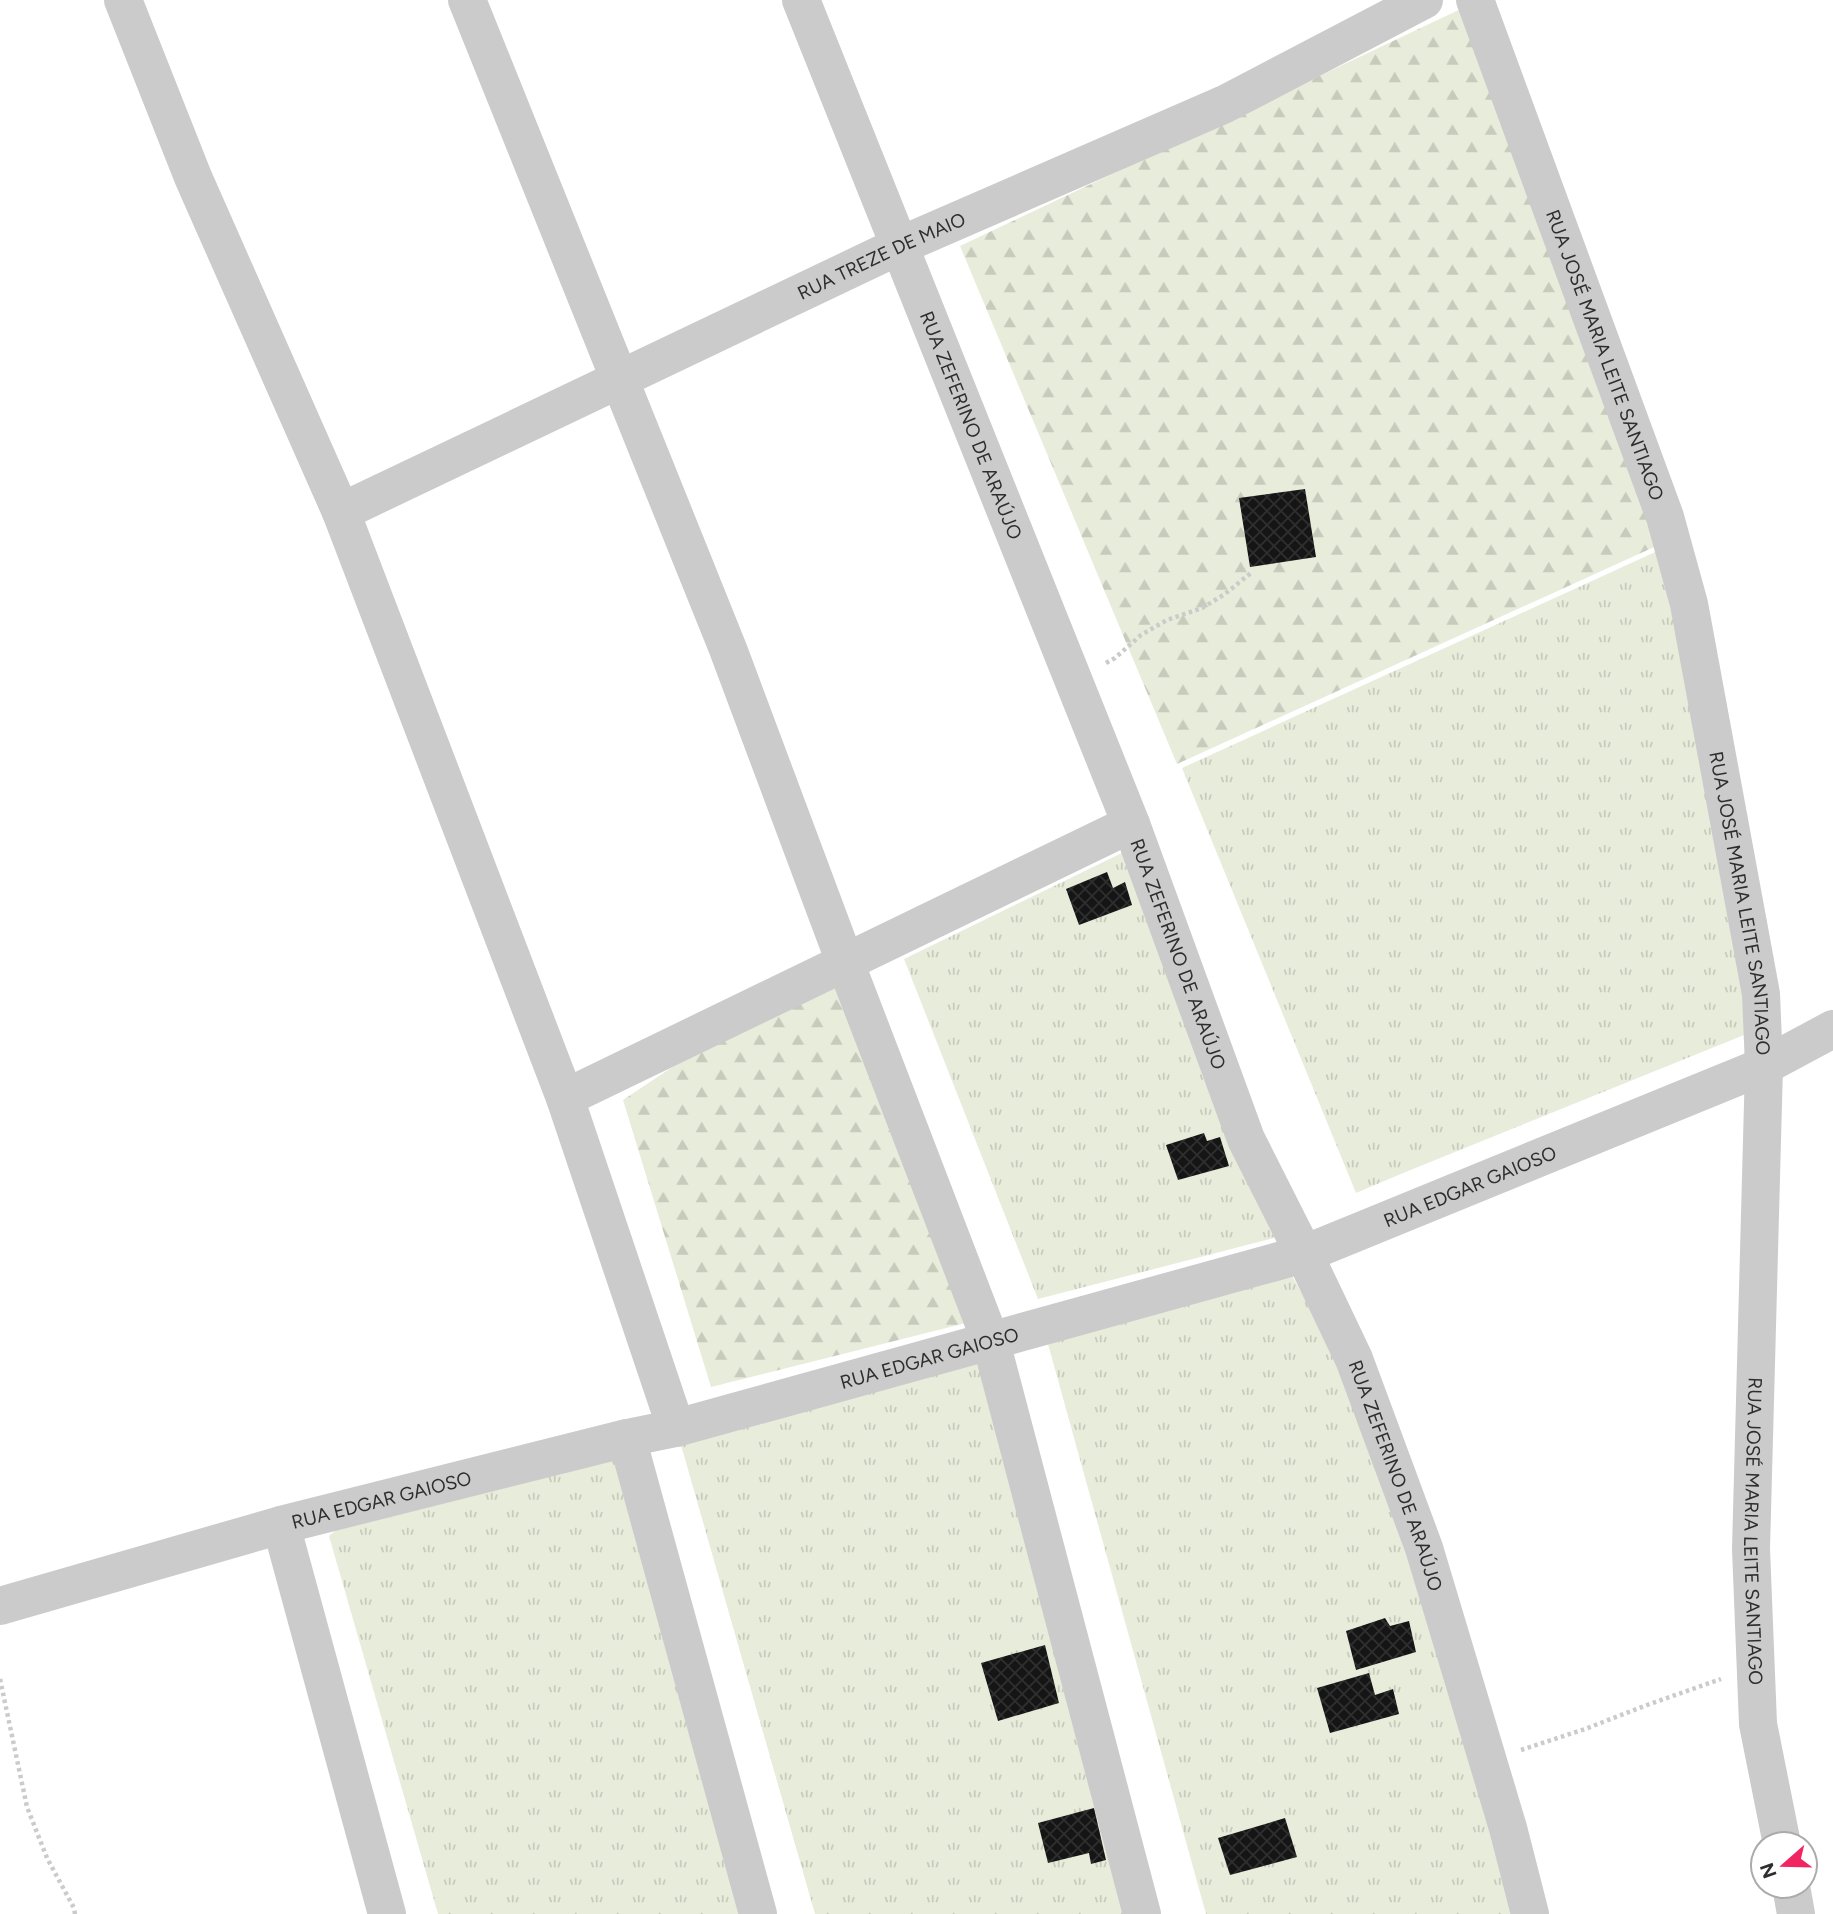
<svg xmlns="http://www.w3.org/2000/svg" width="1833" height="1914" viewBox="0 0 1833 1914" font-family="Figtree,sans-serif">
<style>
.grass{fill:url(#grass-tufts)}
.forest{fill:url(#forest-firs)}
.building{fill:url(#building-cross-hatch)}
.lines{fill:none;stroke-linecap:round;stroke-linejoin:round}
.path{stroke:#cbcbcb;stroke-width:4.5;stroke-dasharray:3.5 3.5;stroke-linecap:butt}
.minor{stroke:#cbcbcb;stroke-width:38}
.labels{text-anchor:middle;dominant-baseline:central;stroke-width:7;stroke-linejoin:round;paint-order:stroke}
.street-label{font-size:19px;fill:#2e2e2e;stroke:#fff}
</style>
<defs>
<pattern id="grass-tufts" width="24" height="20" patternUnits="userSpaceOnUse" patternTransform="scale(1.75)"><rect width="24" height="20" fill="#e8ecdb"/><path d="M3 7l-1-3M5 7V3M7 7l1-3M15 17l-1-3M17 17v-4M19 17l1-3" fill="none" stroke="#c7cbbc"/></pattern>
<pattern id="forest-firs" width="22" height="20" patternUnits="userSpaceOnUse" patternTransform="scale(1.75)"><rect width="22" height="20" fill="#e8ecdb"/><path d="M5 1l3.5 6h-7zM16 11l3.5 6h-7z" fill="#c7cbbc"/></pattern>
<pattern id="building-cross-hatch" width="8" height="8" patternUnits="userSpaceOnUse" patternTransform="scale(1.75)"><rect width="8" height="8" fill="#151515"/><path d="M0 0l8 8M0 8l8-8" fill="none" stroke="#2f2f2f"/></pattern>
</defs>
<rect width="100%" height="100%" fill="#fff"/>
<!-- grass -->
<path class="grass" d="M1664,548L1754,1031L1408,1171L1356,1193L1182,768Z
M1128,850L1282,1236L1038,1299L904,959Z
M1290,1272L1352,1384L1422,1579L1519,1914H1206L1048,1344Z
M984,1356L1129,1914H815L679,1438Z
M621,1450L746,1914H438L329,1536L347,1521Z"/>
<!-- forest -->
<path class="forest" d="M1465,7L1663,543L1177,764L960,246Z
M840,981L974,1321L711,1387L623,1100L677,1064Z"/>
<!-- building -->
<path class="building" d="M1305,489L1316,557L1250,567L1239,498Z
M1107,872L1113,888L1125,882L1132,905L1079,925L1066,889Z
M1204,1133L1207,1141L1220,1137L1229,1166L1178,1180L1166,1145Z
M1385,1618L1390,1626L1409,1621L1416,1652L1356,1670L1346,1631Z
M1045,1645L1059,1703L998,1721L981,1663Z
M1369,1673L1375,1695L1393,1689L1399,1714L1330,1733L1317,1688Z
M1094,1808L1106,1860L1091,1864L1089,1853L1048,1863L1038,1823Z
M1285,1818L1297,1857L1230,1875L1218,1838Z"/>
<g class="lines">
<!-- path -->
<path class="path" d="M1106,663L1115,658L1141,635L1167,620L1202,608L1225,594L1252,572
M0,1679L27,1807L47,1858L74,1908L75,1914
M1521,1750L1585,1729L1647,1705L1721,1679"/>
<!-- minor -->
<g class="minor">
<path d="M123,0L193,177L341,512L565,1098L676,1428"/>
<path d="M467,0L728,649L845,962L991,1342L1142,1914"/>
<path id="s1" d="M801,0L1131,824L1246,1139L1304,1254L1354,1359L1424,1548L1508,1828L1530,1914"/>
<path id="s2" d="M1475,0L1665,517L1689,604L1761,994L1764,1066L1751,1549L1758,1724L1782,1844"/>
<path id="s3" d="M341,512L899,246L1225,104L1424,0"/>
<path d="M565,1098L1131,824"/>
<path d="M627,1438L758,1914"/>
<path d="M281,1525L387,1914"/>
<path id="s4" d="M0,1606L281,1525L627,1438L676,1428L1304,1254L1764,1066L1833,1029"/>
<path d="M1791,1886L1796,1914"/>
</g>
</g>
<g class="labels">
<!-- street labels -->
<g class="street-label">
<text stroke="none"><textPath href="#s3" startOffset="598">RUA TREZE DE MAIO</textPath></text>
<text stroke="none"><textPath href="#s2" startOffset="378">RUA JOSÉ MARIA LEITE SANTIAGO</textPath></text>
<text stroke="none"><textPath href="#s1" startOffset="458">RUA ZEFERINO DE ARAÚJO</textPath></text>
<text stroke="none"><textPath href="#s2" startOffset="945">RUA JOSÉ MARIA LEITE SANTIAGO</textPath></text>
<text stroke="none"><textPath href="#s1" startOffset="1026">RUA ZEFERINO DE ARAÚJO</textPath></text>
<text stroke="none"><textPath href="#s4" startOffset="1530">RUA EDGAR GAIOSO</textPath></text>
<text stroke="none"><textPath href="#s4" startOffset="962">RUA EDGAR GAIOSO</textPath></text>
<text stroke="none"><textPath href="#s1" startOffset="1592">RUA ZEFERINO DE ARAÚJO</textPath></text>
<text stroke="none"><textPath href="#s4" startOffset="396">RUA EDGAR GAIOSO</textPath></text>
<text stroke="none"><textPath href="#s2" startOffset="1575">RUA JOSÉ MARIA LEITE SANTIAGO</textPath></text>
</g>
</g>
<!-- north arrow -->
<g transform="translate(1784 1865) rotate(250)"><circle r="33" fill="#ffffff" stroke="#ababab" stroke-width="2"/>
<path d="M0-5L12 26L0 18L-12 26Z" fill="#f02561"/>
<text y="-10" font-size="19" font-weight="bold" text-anchor="middle" fill="#2e2e2e">N</text>
</g>
</svg>
